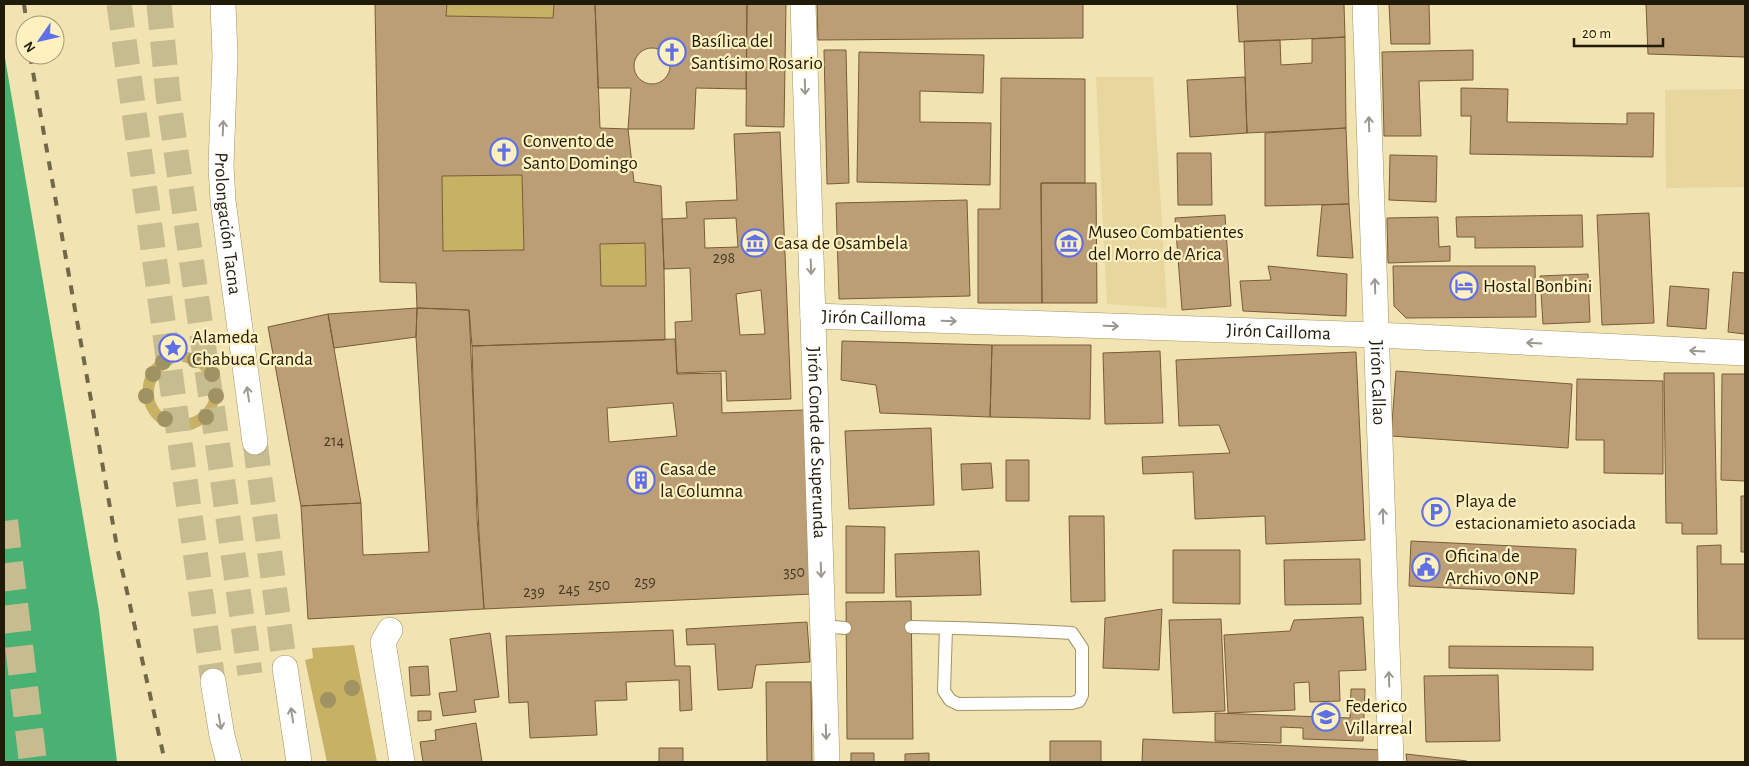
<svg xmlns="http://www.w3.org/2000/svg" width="1749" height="766" viewBox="0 0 1749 766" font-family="'Alegreya Sans',sans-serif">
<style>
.built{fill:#e7d69e}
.green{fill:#c7b165}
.water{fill:#49b172}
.building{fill:#bc9e76;stroke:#785c36;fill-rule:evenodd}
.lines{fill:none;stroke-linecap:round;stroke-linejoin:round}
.street-tunnel{stroke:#c7bb90;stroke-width:25;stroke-dasharray:25 12;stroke-linecap:butt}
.highway-tunnel{stroke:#c7bb90;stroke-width:28;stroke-dasharray:28 14;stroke-linecap:butt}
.lane-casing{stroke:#a19365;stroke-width:14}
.street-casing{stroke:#a19365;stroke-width:26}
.lane{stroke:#fff;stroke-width:12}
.street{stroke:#fff;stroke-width:25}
.rail{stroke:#71684a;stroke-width:4;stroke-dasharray:9 9;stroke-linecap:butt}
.tree{fill:#a09363}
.oneway{stroke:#9b9890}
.labels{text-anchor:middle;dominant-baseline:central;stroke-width:4.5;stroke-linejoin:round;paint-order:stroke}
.number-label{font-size:16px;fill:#473c24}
.poi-label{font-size:19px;fill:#201b08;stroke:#fef0bf;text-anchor:start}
.street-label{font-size:19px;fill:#201b08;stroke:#fef0bf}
</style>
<rect width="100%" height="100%" fill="#f1e3b2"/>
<!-- built -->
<path class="built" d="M1096,77H1153L1167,308L1107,304Z
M1745,89V187L1666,188L1665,90Z"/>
<!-- green -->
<path class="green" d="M447,4H554L553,18L446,16Z
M522,175L524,250L443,251L442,176Z
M645,243L646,286H601L600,244Z
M183,351C192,353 201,355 208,362C230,384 221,421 191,430L186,419C221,411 217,366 182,362Z
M170,353L173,364C148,376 146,412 176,419L174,430C146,424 134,393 149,369C154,361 162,357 170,353Z
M354,645L377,762H327L305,660L313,658L312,648Z"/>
<!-- water -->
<path class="water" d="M4,52L99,611L117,762H4Z"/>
<!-- building -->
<path class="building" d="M375,4H447L446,16L553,18L554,4H595L600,128L628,129L634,182L661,186L664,269L665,340L472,346L469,310L417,308L416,283L380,282ZM522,175L524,250L443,251L442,176ZM645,243L646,286H601L600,244Z
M595,4H747L746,89L696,88L694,129H628L631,88H598Z
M747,4H786L784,127L746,126Z
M817,4H1083V38L818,40Z
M1237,4H1344L1345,37L1239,42Z
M1389,4H1429L1430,44H1391Z
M1646,4H1745V57L1648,54Z
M1345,37L1346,128L1247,133L1244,41L1280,40L1281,65L1312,63V39Z
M634 66a18 18 0 1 1 36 0a18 18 0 1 1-36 0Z
M824,50H846L849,183L827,184Z
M1473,50V80L1419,81L1421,136H1384L1382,52Z
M859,52L984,55L983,93L920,91V122L991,123L990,185L857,182Z
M1245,77L1247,133L1190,137L1187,80Z
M1001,78L1085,79V183H1041L1042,303H978V209H1000Z
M1461,88L1508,89L1507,122L1627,124V113H1654L1653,157L1470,154L1471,116H1461Z
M1346,128L1349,204L1265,206V133Z
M780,132L791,399L727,401L726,371L677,373L675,322L692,321L690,268L664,269L662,219L687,218L686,202L737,200L734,134ZM736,218L738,247L705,248L704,219ZM761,290L765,334L740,335L736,294Z
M1177,153H1211L1212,205H1178Z
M1390,155L1437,156L1436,202L1389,200Z
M1041,183H1096L1097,303H1042Z
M967,200L970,296L839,299L836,203Z
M1349,204L1353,258L1317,256L1322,205Z
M1649,213L1654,323L1602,325L1597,215Z
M1225,215L1231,306L1182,310L1175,218Z
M1582,215L1583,247L1475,248V237H1457L1456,217Z
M1438,217L1439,247L1450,246V261L1388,263L1387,218Z
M1268,266L1347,274L1346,316L1243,311L1240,281L1271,280Z
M1393,266H1535L1536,317L1406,318L1394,306Z
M1733,272L1745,273V334L1728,332Z
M1588,274L1590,322L1543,324L1540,276Z
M1670,286L1709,289L1706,329L1667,326Z
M417,308L469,310L479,533L484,609L308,619L301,506L361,503L363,555L429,552L416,337Z
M417,308L416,337L334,348L328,314Z
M328,314L361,503L301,506L268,327Z
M675,339L677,374L721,373L722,413L804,410L812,594L484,609L477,518L472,346ZM673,403L677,436L609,442L607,408Z
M842,341L992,345L990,417L880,413L876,385L841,380Z
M992,345H1091L1090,419L990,417Z
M1160,351L1163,423L1105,424L1103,353Z
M1356,352L1365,540L1266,544L1265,516L1195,519L1193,472L1143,474L1142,457L1230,453L1219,425L1179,426L1176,360Z
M1396,371L1572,384L1568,448L1391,436Z
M1664,373H1714L1717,534H1682V523H1666Z
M1722,374H1745V481L1721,480Z
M1577,379L1663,381V474L1604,473V440H1576Z
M931,428L934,505L849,509L845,431Z
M1006,460H1029V501H1006Z
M991,463L993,488L962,490L961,464Z
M1741,496H1745V552H1741Z
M1069,516H1104L1105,601L1071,602Z
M846,526L885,527L884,593H846Z
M1411,541L1576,549L1574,594L1409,586Z
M1721,545V564H1745V639H1698L1697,546Z
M1173,550H1240V604L1173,603Z
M979,551L981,595L896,597L895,554Z
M1360,559L1361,604L1285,605L1284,560Z
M911,601L913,739H847L846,602Z
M1162,609L1159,670L1103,668L1105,618Z
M1363,617L1366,670L1339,671L1340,701L1310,702L1309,682L1294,683L1295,710L1228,713L1224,635L1290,631L1294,620Z
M1221,619L1225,711L1173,713L1169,620Z
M807,622L810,662L756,665L752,688L718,690L715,644L687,645L686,629Z
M673,630L675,666H690L692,710L680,711L679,680L626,682L627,700L595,701L597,735L530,738L528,702L509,703L506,636Z
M490,633L499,697L474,700L476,712L443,716L439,693L457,691L450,639Z
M1449,646L1593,647V670L1449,668Z
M428,666L430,695L411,696L409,667Z
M1498,675L1500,741L1426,742L1424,676Z
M766,682H811L812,762H767Z
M1351,689H1365L1363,741L1303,739V728L1281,727V743L1215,741V713L1350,718Z
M418,711H431V720L418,721Z
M476,723L482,762H423L420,742L436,740L435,730Z
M1143,739L1382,750L1381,762H1142Z
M1050,741H1101V762H1050Z
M659,748H683V762H659Z
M851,753H874V762H851Z
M929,753V762H886H905V754Z
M1406,754L1467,761V762H1407Z"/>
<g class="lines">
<!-- street-tunnel -->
<path class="street-tunnel" d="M119,4L213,681
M159,4L168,95L250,674
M255,442L285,668"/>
<!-- highway-tunnel -->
<path class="highway-tunnel" d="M4,521L33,762"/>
<!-- lane casing -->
<g class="lane-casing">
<path id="lane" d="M823,626L845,628
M911,627C965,628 1019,630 1072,633L1082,648V695L1079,701L1072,703L958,704L950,700L944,691L946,628"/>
</g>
<!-- street casing -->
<g class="street-casing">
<g id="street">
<path id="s1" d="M223,4L225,56L221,166L223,201L255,442"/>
<path id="s2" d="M803,4L827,762"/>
<path id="s3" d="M1365,4L1391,762"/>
<path id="s4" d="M813,316L1377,335L1745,353"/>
<path d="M390,630L383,642L402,762"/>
<path d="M285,668L299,762"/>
<path d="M213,681L222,736L229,762"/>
</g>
</g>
<!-- lane -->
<use href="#lane" class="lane"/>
<!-- street -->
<use href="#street" class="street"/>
<!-- rail -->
<path class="rail" d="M24,4L27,25
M30,55L117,547L165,762"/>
</g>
<!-- trees -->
<g class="tree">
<circle cx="195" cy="360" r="8"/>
<circle cx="163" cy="362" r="8"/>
<circle cx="153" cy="374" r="8"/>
<circle cx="212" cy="374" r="8"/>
<circle cx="146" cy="396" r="8"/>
<circle cx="216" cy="396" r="8"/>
<circle cx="206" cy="417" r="8"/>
<circle cx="165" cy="419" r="8"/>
<circle cx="352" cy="688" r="8"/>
<circle cx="328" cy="700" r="8"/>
</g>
<!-- one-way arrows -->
<defs><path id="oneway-shaft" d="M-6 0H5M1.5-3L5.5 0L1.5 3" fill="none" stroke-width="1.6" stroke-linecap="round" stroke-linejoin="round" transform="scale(1.25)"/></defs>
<g class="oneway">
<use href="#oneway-shaft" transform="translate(805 87) rotate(88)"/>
<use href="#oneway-shaft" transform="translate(1369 124) rotate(-92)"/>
<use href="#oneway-shaft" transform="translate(223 128) rotate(-88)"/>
<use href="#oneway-shaft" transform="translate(811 267) rotate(88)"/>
<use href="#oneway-shaft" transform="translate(1375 286) rotate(-92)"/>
<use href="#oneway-shaft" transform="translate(949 321) rotate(2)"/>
<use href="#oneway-shaft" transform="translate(1111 326) rotate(2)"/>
<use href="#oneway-shaft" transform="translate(1534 343) rotate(-177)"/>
<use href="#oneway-shaft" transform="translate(1697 351) rotate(-177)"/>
<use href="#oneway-shaft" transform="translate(248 394) rotate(-98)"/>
<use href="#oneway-shaft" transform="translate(1383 516) rotate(-92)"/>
<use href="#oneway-shaft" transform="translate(821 570) rotate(88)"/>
<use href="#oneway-shaft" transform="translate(1389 679) rotate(-92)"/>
<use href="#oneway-shaft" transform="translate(292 715) rotate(-99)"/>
<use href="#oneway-shaft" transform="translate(220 722) rotate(80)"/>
<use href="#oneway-shaft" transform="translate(826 732) rotate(88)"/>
</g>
<!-- icons -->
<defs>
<g id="church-ring" transform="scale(1.4375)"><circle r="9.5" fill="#fef0bf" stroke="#5f6fe6" stroke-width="1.5"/><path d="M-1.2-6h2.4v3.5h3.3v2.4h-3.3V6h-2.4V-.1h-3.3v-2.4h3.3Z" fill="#5f6fe6"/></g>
<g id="museum-ring" transform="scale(1.4375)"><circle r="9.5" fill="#fef0bf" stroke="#5f6fe6" stroke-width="1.5"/><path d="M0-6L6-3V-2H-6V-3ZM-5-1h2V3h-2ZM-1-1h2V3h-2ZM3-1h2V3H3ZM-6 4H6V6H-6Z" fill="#5f6fe6"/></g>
<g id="hotel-ring" transform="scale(1.4375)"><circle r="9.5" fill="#fef0bf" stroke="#5f6fe6" stroke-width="1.5"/><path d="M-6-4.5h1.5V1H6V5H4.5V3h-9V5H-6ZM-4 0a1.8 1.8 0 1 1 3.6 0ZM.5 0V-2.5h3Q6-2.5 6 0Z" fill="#5f6fe6"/></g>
<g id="sight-ring" transform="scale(1.4375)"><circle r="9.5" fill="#fef0bf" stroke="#5f6fe6" stroke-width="1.5"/><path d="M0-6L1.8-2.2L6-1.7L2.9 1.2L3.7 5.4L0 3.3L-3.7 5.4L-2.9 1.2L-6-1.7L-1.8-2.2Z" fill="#5f6fe6"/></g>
<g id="building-ring" transform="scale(1.4375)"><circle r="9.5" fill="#fef0bf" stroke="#5f6fe6" stroke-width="1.5"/><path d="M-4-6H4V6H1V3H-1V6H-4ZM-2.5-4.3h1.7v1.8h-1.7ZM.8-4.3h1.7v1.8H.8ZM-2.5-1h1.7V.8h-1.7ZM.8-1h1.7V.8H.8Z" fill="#5f6fe6"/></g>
<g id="parking-ring" transform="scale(1.4375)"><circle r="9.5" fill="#fef0bf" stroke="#5f6fe6" stroke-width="1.5"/><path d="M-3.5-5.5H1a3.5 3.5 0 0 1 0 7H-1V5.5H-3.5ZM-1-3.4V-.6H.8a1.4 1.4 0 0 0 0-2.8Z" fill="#5f6fe6"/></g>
<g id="civic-ring" transform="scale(1.4375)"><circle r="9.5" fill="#fef0bf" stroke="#5f6fe6" stroke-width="1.5"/><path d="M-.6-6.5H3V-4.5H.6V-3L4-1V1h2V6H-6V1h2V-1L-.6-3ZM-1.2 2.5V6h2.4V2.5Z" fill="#5f6fe6"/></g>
<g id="school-ring" transform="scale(1.4375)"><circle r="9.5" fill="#fef0bf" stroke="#5f6fe6" stroke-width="1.5"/><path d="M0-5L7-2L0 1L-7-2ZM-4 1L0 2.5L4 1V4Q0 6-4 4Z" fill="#5f6fe6"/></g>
</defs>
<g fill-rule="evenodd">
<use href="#church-ring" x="672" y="52"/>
<use href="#church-ring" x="504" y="152"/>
<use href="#museum-ring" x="755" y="243"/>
<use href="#museum-ring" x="1069" y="243"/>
<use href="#hotel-ring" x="1464" y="286"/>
<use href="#sight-ring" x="173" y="348"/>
<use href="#building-ring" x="641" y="480"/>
<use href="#parking-ring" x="1436" y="512"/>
<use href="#civic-ring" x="1426" y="567"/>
<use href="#school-ring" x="1326" y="717"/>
</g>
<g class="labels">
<!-- number labels -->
<g class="number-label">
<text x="724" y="258">298</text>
<text x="334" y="441">214</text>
<text x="794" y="572">350</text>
<text x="645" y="582">259</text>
<text x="599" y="585">250</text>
<text x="569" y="589">245</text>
<text x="534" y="592">239</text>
</g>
<!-- poi labels -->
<g class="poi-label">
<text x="691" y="41">Basílica del<tspan x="691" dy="22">Santísimo Rosario</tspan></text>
<text x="523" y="141">Convento de<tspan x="523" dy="22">Santo Domingo</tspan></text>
<text x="1088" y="232">Museo Combatientes<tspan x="1088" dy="22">del Morro de Arica</tspan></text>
<text x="774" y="243">Casa de Osambela</text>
<text x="1483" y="286">Hostal Bonbini</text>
<text x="192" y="337">Alameda<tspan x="192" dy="22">Chabuca Granda</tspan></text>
<text x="660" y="469">Casa de<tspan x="660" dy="22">la Columna</tspan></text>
<text x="1455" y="501">Playa de<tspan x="1455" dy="22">estacionamieto asociada</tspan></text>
<text x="1445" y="556">Oficina de<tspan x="1445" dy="22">Archivo ONP</tspan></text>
<text x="1345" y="706">Federico<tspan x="1345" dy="22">Villarreal</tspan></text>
</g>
<!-- street labels -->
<g class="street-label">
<text stroke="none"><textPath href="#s1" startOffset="220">Prolongación Tacna</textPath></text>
<text stroke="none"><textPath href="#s4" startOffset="61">Jirón Cailloma</textPath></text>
<text stroke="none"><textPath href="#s4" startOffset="466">Jirón Cailloma</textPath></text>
<text stroke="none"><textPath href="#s3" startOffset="379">Jirón Callao</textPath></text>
<text stroke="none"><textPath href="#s2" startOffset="439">Jirón Conde de Superunda</textPath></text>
</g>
</g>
<!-- border -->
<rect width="1749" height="766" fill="none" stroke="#201b08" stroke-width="10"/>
<!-- north arrow -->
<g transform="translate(40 40) rotate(236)"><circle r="24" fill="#fef0bf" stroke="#a59b76"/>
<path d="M0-4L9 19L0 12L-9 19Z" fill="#5f6fe6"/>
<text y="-8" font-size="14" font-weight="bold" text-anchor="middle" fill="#201b08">N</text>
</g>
<!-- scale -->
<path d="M1574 38v8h89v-8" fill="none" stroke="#201b08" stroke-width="2.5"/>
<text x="1582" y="38" font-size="15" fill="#201b08" stroke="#fef0bf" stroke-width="4" paint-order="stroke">20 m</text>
</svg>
